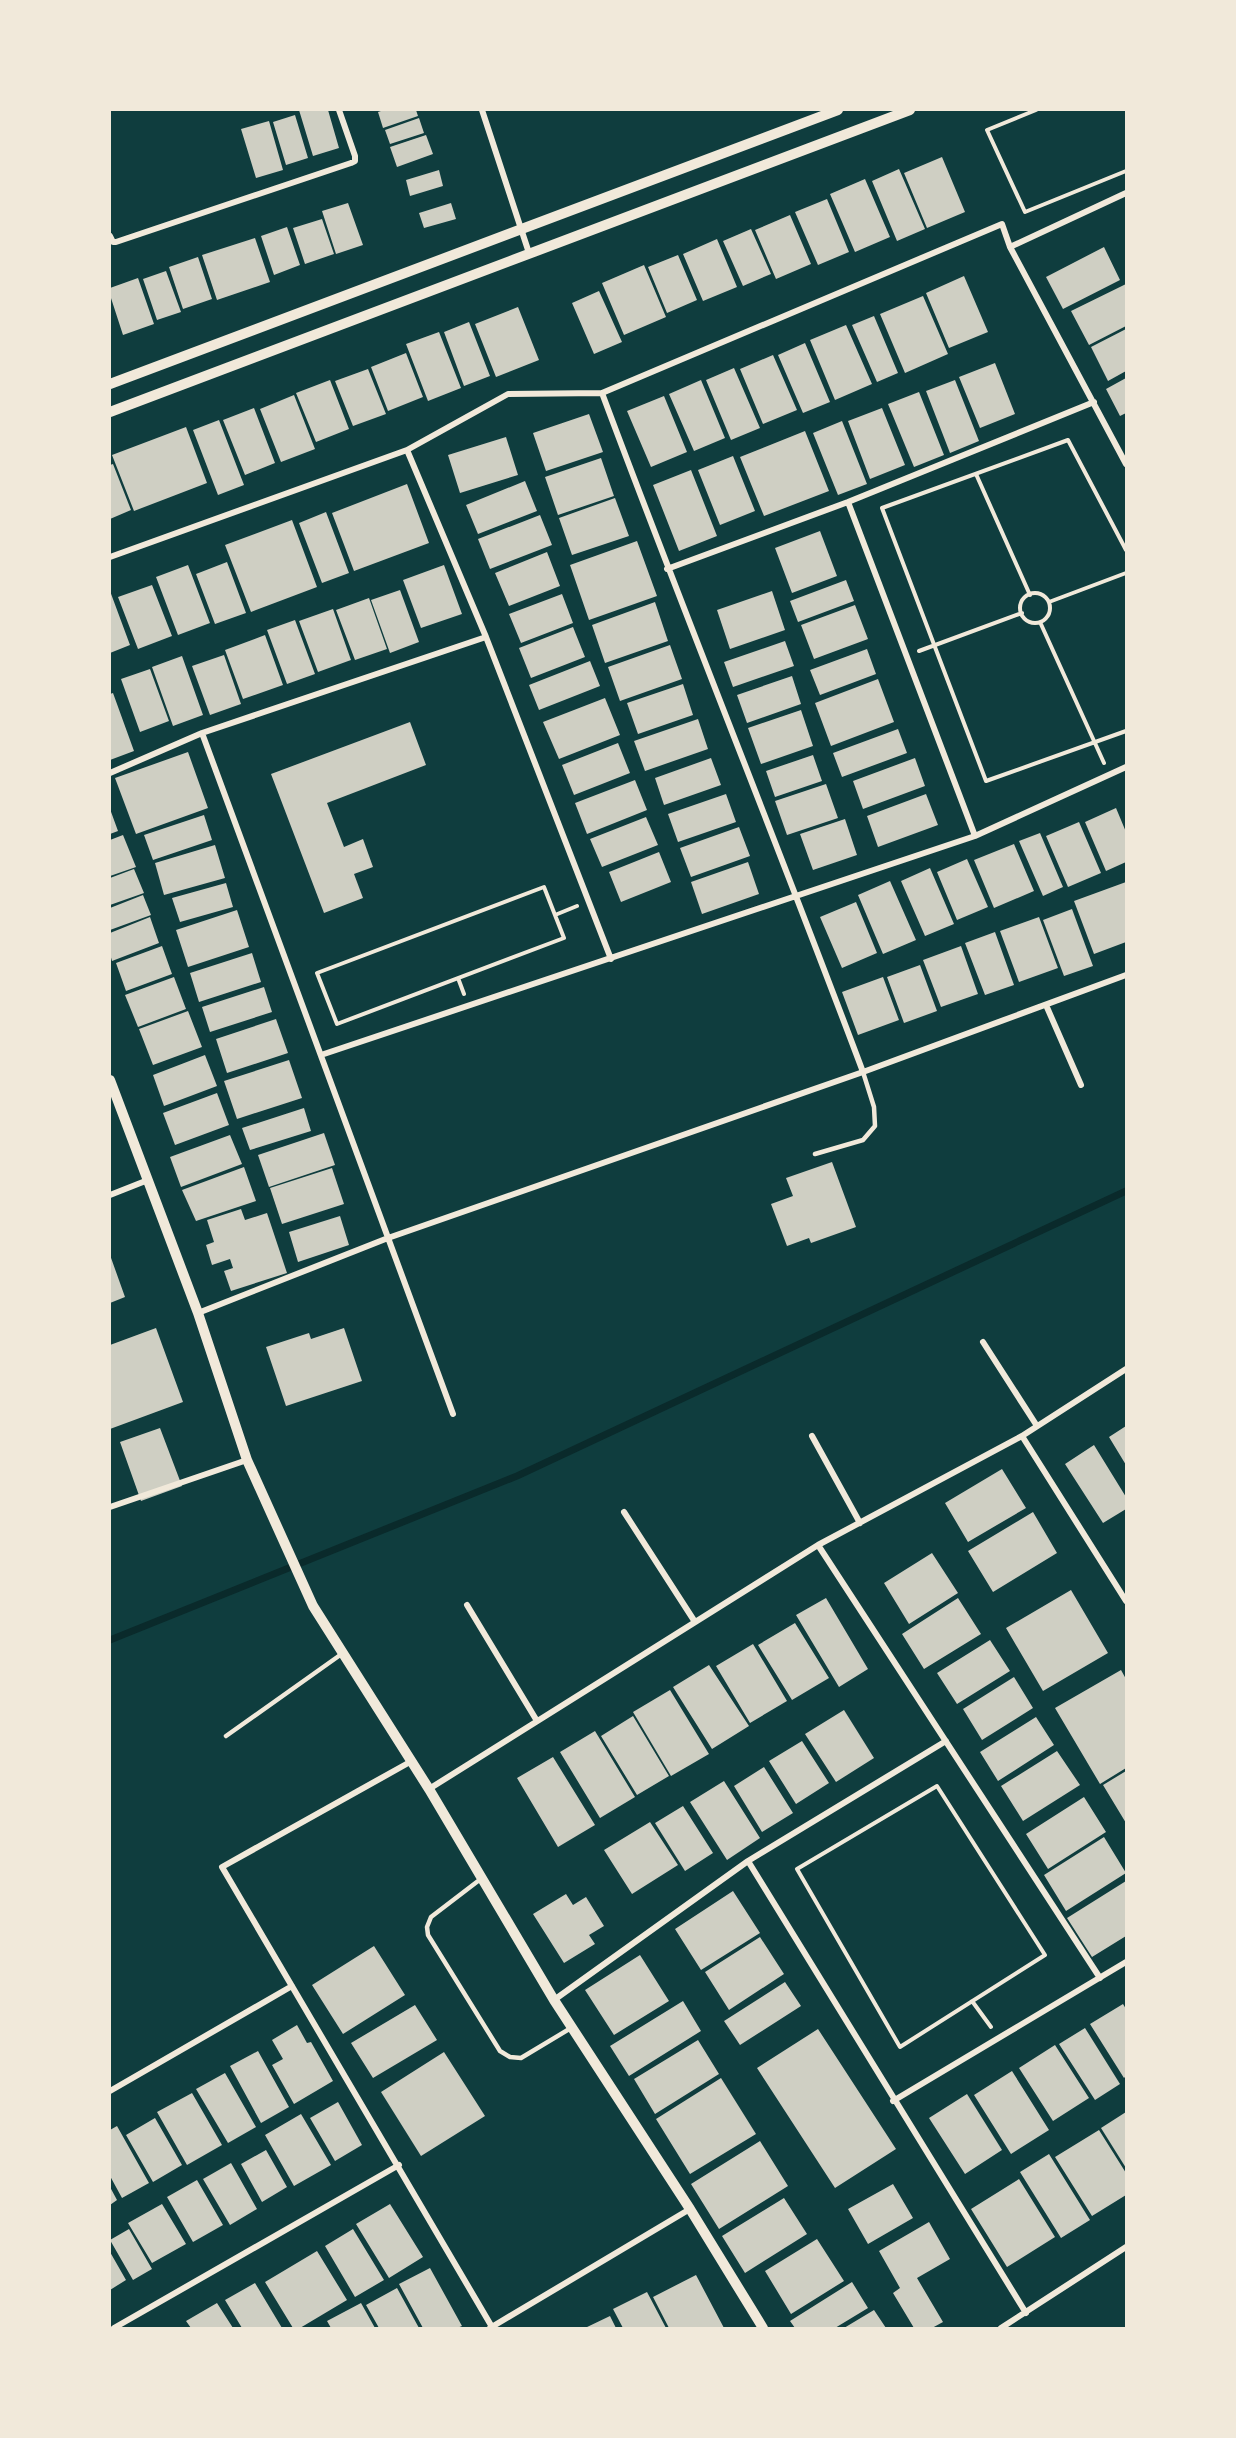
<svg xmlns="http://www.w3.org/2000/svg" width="1236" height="2438" viewBox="0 0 1236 2438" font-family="Lato,sans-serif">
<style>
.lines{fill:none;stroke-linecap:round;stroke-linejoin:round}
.stream{stroke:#0a2a2b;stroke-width:7}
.building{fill:#cfcfc3}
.path{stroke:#f1e9da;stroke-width:4}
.service{stroke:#f1e9da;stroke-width:4.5}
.minor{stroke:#f1e9da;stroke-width:6}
.tertiary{stroke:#f1e9da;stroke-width:10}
</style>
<rect width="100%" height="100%" fill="#0f3d3e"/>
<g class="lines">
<!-- stream -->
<path class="stream" d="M110,1640L517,1476L1126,1191"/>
</g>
<!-- building -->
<path class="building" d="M299,110H328L339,148L313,156Z
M384,110H416L418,116L383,128L378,112Z
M295,115L308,158L286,165L273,122Z
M419,118L424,133L390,144L385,130Z
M269,121L283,170L256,178L241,129Z
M426,135L433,154L397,167L390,147Z
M942,157L965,212L927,228L904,173Z
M899,169L925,229L897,241L872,181Z
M439,170L443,186L410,196L406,180Z
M865,179L890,237L855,252L830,194Z
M827,199L849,252L818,265L795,212Z
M348,203L363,245L336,254L322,211Z
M451,203L456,219L424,228L419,213Z
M790,215L811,264L776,279L755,230Z
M322,219L334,254L305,264L293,228Z
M287,227L300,265L274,275L261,236Z
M751,229L771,274L743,286L723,241Z
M255,238L270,282L217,300L202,255Z
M717,239L737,287L703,301L683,254Z
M1104,247L1120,280L1063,309L1046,277Z
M678,255L697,300L667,313L648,267Z
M198,257L212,299L183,309L169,267Z
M644,265L666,317L624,335L602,283Z
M166,271L181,312L157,320L143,279Z
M964,276L988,332L949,348L926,293Z
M138,278L154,324L123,335L110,295V288Z
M1126,284V326L1089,345L1071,311Z
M599,291L622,342L594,354L572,303Z
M923,296L948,354L905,373L880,314Z
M518,307L539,360L496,377L475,324Z
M874,316L898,373L877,382L852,325Z
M469,322L490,376L464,386L444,332Z
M846,325L872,384L835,400L810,340Z
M1126,329V371L1108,381L1091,347Z
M439,332L461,388L428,401L406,344Z
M805,343L830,402L803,413L778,355Z
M406,353L423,397L388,411L371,367Z
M773,355L797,410L763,424L740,369Z
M995,363L1015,414L980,428L959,377Z
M734,368L760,428L731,440L706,380Z
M368,369L386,414L353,426L335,381Z
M1126,378V413L1120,416L1106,389Z
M330,380L349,429L316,442L296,393Z
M701,380L725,438L694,451L669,394Z
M955,380L979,441L950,453L926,391Z
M919,392L944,455L914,467L888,404Z
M294,395L315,449L281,462L260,409Z
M664,396L687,452L651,467L627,411Z
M254,408L275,463L245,475L223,420Z
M882,408L905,465L870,479L848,421Z
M589,414L603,452L546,471L533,433Z
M219,420L244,485L218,495L193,430Z
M842,421L867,484L838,495L813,433Z
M186,427L207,483L134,511L112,455Z
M805,431L829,491L764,516L740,457Z
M506,437L518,475L460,493L448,455Z
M733,456L755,511L720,525L698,470Z
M601,458L614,496L558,515L545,477Z
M113,464L131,510L110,519V465Z
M691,470L717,536L679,551L653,485Z
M525,481L537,511L478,534L466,505Z
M407,484L429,543L354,571L332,513Z
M615,498L629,536L572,555L559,518Z
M326,512L349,573L322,583L299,523Z
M540,515L552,545L490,569L478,539Z
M292,520L317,587L251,612L225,545Z
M820,531L837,576L792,593L775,548Z
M637,541L657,596L589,620L570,565Z
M547,552L560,586L509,606L495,573Z
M227,562L246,613L215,624L196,574Z
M188,565L210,623L178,635L156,577Z
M444,565L462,614L421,628L403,580Z
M846,580L854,601L798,622L790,601Z
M152,585L172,636L138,649L118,597Z
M400,590L419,642L390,653L371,600Z
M110,591L130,645L110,653Z
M772,591L785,630L730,649L717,610Z
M562,594L573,623L521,643L509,614Z
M369,598L387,649L355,660L336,610Z
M655,602L668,641L605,663L592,625Z
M855,605L868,639L814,659L801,625Z
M333,609L351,660L318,672L299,621Z
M295,620L315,674L287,684L267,630Z
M573,627L585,657L531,678L519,648Z
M265,635L283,685L243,699L225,650Z
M785,641L794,666L733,687L724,662Z
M670,645L682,679L620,701L608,667Z
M867,649L876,674L820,695L810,670Z
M224,655L241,704L210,715L192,666Z
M182,656L203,715L173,726L152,667Z
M590,661L600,686L539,710L529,685Z
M150,669L169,721L140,732L121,679Z
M792,676L801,704L747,723L737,695Z
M878,679L894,722L831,746L815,703Z
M683,684L693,715L638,734L627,703Z
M113,693L134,751L110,760V694Z
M605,698L620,735L559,759L543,722Z
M801,710L813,746L761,764L748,728Z
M698,719L708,749L645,771L634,741Z
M410,722L426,765L327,803L344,847L363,839L373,867L354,874L363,898L324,913L271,774Z
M898,729L907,753L842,777L833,753Z
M618,743L630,773L574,795L562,765Z
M188,752L208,808L136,834L115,778Z
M813,755L822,781L775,797L766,771Z
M711,758L721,785L664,805L655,778Z
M915,758L925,786L863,809L853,781Z
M635,780L647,810L587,834L575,803Z
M826,784L838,818L787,835L775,801Z
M726,794L736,822L678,842L668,814Z
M926,794L938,825L878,847L867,816Z
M1116,808L1126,832V862L1106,871L1085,822Z
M110,809L118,831L110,834Z
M204,815L212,840L153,860L144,835Z
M646,817L658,845L602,867L590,839Z
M845,819L857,855L813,870L800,834Z
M1079,822L1101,873L1068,887L1046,836Z
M739,827L750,856L691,877L680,848Z
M1040,833L1063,887L1043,896L1019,841Z
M123,835L136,867L110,876V840Z
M1014,844L1034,891L994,908L974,860Z
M215,845L225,878L164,895L155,863Z
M659,852L671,882L621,902L609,872Z
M967,859L988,907L957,920L937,872Z
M748,862L759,894L702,914L691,882Z
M930,868L954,924L925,936L901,881Z
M134,869L144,893L110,905V878Z
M890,881L916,940L883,954L858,895Z
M1126,882V942L1094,954L1074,901Z
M226,883L233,907L180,922L172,898Z
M143,895L151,915L110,930V908Z
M856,902L877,953L842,968L820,917Z
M1072,909L1093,966L1064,976L1043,920Z
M237,910L249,947L188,967L176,930Z
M150,917L159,943L112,961L110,954V933Z
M1039,917L1058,968L1019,982L1000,931Z
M995,932L1014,985L985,995L965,943Z
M162,946L172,974L126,991L116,963Z
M961,946L978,994L941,1007L923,960Z
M252,953L261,982L199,1002L190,973Z
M920,965L937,1011L904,1023L887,977Z
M174,977L186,1009L138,1027L125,995Z
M883,977L899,1020L858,1035L842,992Z
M264,987L272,1012L210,1032L202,1007Z
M188,1011L202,1047L153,1065L139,1029Z
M276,1019L288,1053L227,1073L216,1039Z
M205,1055L217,1086L164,1106L153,1075Z
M289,1060L302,1098L237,1119L224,1081Z
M217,1093L229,1125L175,1145L163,1113Z
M304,1108L311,1131L250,1150L242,1128Z
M324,1133L335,1165L269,1187L258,1155Z
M230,1135L242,1164L181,1187L170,1157Z
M832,1162L856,1227L811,1243L809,1238L787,1246L771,1204L793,1196L786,1178Z
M244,1167L256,1201L196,1221L182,1190Z
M332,1168L344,1204L282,1224L270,1188Z
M241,1209L245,1220L267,1213L287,1273L231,1291L224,1271L233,1268L230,1259L212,1265L206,1245L214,1242L207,1220Z
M340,1216L349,1245L298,1262L289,1232Z
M110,1255L125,1297L110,1303Z
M156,1328L183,1402L110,1429V1345Z
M344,1328L362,1381L286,1406L266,1347L309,1333L311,1339Z
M1126,1426V1465L1109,1437Z
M160,1428L182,1486L141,1501L120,1442Z
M1094,1445L1126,1497V1509L1103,1523L1065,1464Z
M1002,1469L1026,1508L968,1542L945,1503Z
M1033,1512L1057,1553L993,1592L968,1551Z
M932,1553L958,1593L909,1624L884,1583Z
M1071,1590L1108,1653L1043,1691L1006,1628Z
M826,1598L868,1669L839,1687L796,1615Z
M958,1598L981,1634L924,1669L902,1634Z
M795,1623L829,1678L792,1700L758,1645Z
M990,1640L1010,1671L957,1704L937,1673Z
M753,1644L787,1701L750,1723L716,1666Z
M709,1665L749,1726L712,1749L673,1687Z
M1121,1670L1126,1679V1768L1100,1784L1055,1708Z
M1014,1677L1033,1708L982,1740L963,1709Z
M670,1690L709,1754L671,1776L633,1712Z
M844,1710L874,1758L836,1782L805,1734Z
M633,1716L669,1776L637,1795L601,1736Z
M1036,1717L1054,1745L998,1781L980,1752Z
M595,1731L635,1797L600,1818L560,1752Z
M802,1741L829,1783L796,1804L769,1761Z
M1057,1751L1080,1785L1023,1821L1001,1786Z
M553,1757L595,1825L558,1847L517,1778Z
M764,1767L793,1813L762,1832L734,1786Z
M1126,1771V1823L1103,1785Z
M724,1781L760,1838L727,1860L690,1802Z
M1084,1797L1106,1832L1048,1869L1026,1834Z
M683,1806L713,1853L685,1871L655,1823Z
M650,1822L678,1865L632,1894L604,1850Z
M1104,1837L1126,1873L1066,1911L1044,1875Z
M1126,1881V1936L1092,1957L1067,1918Z
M733,1891L760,1933L701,1970L675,1929Z
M566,1894L573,1905L586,1897L604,1926L589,1935L595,1944L564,1963L533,1914Z
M760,1937L784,1974L729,2010L705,1972Z
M374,1946L405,1995L343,2034L312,1985Z
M640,1955L669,2001L614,2035L585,1990Z
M785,1982L801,2006L740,2045L724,2021Z
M683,2001L701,2031L629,2076L610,2046Z
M1123,2004L1126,2009V2076L1124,2078L1090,2024Z
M415,2005L437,2040L373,2078L351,2043Z
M297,2025L307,2043L311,2042L333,2081L294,2104L272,2065L283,2059L272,2040Z
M1085,2028L1120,2084L1095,2100L1059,2044Z
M818,2029L896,2149L835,2188L757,2068Z
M698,2040L719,2074L655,2114L634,2079Z
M1055,2045L1089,2098L1053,2121L1019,2068Z
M258,2051L289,2107L261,2123L230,2066Z
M444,2052L485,2116L421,2156L381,2092Z
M1012,2071L1049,2130L1011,2154L974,2095Z
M225,2073L256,2127L228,2143L196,2089Z
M721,2078L756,2134L690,2174L656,2119Z
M192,2093L222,2145L187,2165L157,2112Z
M967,2094L1002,2150L965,2174L929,2118Z
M338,2102L362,2145L335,2161L310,2118Z
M1126,2112V2168L1101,2128Z
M301,2114L331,2165L294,2186L265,2135Z
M155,2118L182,2165L153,2182L126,2135Z
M117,2126L149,2183L122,2198L110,2176V2130Z
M1099,2130L1126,2173V2195L1092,2216L1055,2157Z
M760,2141L788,2186L719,2229L691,2184Z
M266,2150L287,2187L262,2202L241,2164Z
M1049,2154L1090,2220L1061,2238L1020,2172Z
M231,2163L257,2209L230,2225L203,2179Z
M1019,2179L1055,2237L1007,2267L971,2209Z
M197,2180L223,2225L193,2242L167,2197Z
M893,2184L913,2218L868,2244L848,2209Z
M110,2187L117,2200L110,2205Z
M784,2198L807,2234L745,2273L722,2236Z
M162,2204L186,2244L152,2263L128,2223Z
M390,2204L423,2257L389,2278L356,2224Z
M929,2222L950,2259L917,2278L943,2322L932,2328H914L893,2293L900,2288L879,2251Z
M129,2229L152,2269L133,2280L110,2240Z
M353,2229L384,2280L355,2297L325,2246Z
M817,2239L844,2281L791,2314L765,2271Z
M317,2251L347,2300L300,2328H293L265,2282Z
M110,2252L126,2280L110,2290Z
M430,2268L462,2326L457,2328H423L399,2284Z
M696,2275L724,2328H669L653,2297Z
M852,2282L868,2308L835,2328H795L790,2321Z
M255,2283L282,2328H242L225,2300Z
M397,2288L419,2328H379L366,2305Z
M647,2292L666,2328H623L613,2309Z
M217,2303L233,2328H191L186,2321Z
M361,2303L375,2328H331L327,2321Z
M874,2310L886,2328H844Z
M610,2316L616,2328H585Z"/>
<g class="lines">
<!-- path -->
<path class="path" d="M1036,110L987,130L1025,212L1126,171
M976,474L1030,595
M1126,550L1068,440L882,508L986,781L1126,731
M1020 608a15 15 0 1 1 30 0a15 15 0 1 1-30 0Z
M1049,602L1126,573
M1040,622L1104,763
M919,651L1022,613
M544,887L564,938L337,1024L317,973Z
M555,915L577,906
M458,978L464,994
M937,1786L1045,1955L900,2047L797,1869Z
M972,2001L991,2027"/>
<!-- service -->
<path class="service" d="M815,1154L863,1140L875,1126L874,1107L863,1072
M226,1736L343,1653
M482,1878L431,1917L427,1927L428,1935L500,2051L510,2057L521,2058L571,2028"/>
<!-- minor -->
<path class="minor" d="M482,110L529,253
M110,236L113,242H116L351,163L355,161V156L339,110
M1010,247L1126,193
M602,393C687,621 778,845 863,1072
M407,450L486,637L611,959
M848,502L975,836
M110,557L407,450L508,394L602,393L1002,224L1010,247L1126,464
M667,569L848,502L1094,402
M202,733L453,1414
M110,773L202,733L486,637
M1046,1005L1081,1085
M321,1055L975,836L1126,767
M110,1195L148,1180
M198,1313L388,1238L863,1072L1126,975
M983,1342L1037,1426
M812,1436L860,1523
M1022,1436L1126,1601
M110,1507L247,1460
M624,1512L695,1622
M818,1545L1100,1978
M467,1605L537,1721
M410,1762L222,1867L492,2327
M429,1789L818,1545L1022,1436L1126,1369
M748,1861L1026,2313
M554,2000L748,1861L946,1741
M110,2091L292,1986
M893,2101L1126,1962
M114,2328L399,2165
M490,2328L690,2209
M1001,2328L1126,2247"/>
<!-- tertiary -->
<path class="tertiary" d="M110,384L838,110
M110,412L910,110
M110,1080L198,1313L247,1460L313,1606L429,1789L554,2000L690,2209L763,2328"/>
</g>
<!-- border -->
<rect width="1236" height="2438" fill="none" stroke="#f1e9da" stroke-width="222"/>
</svg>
